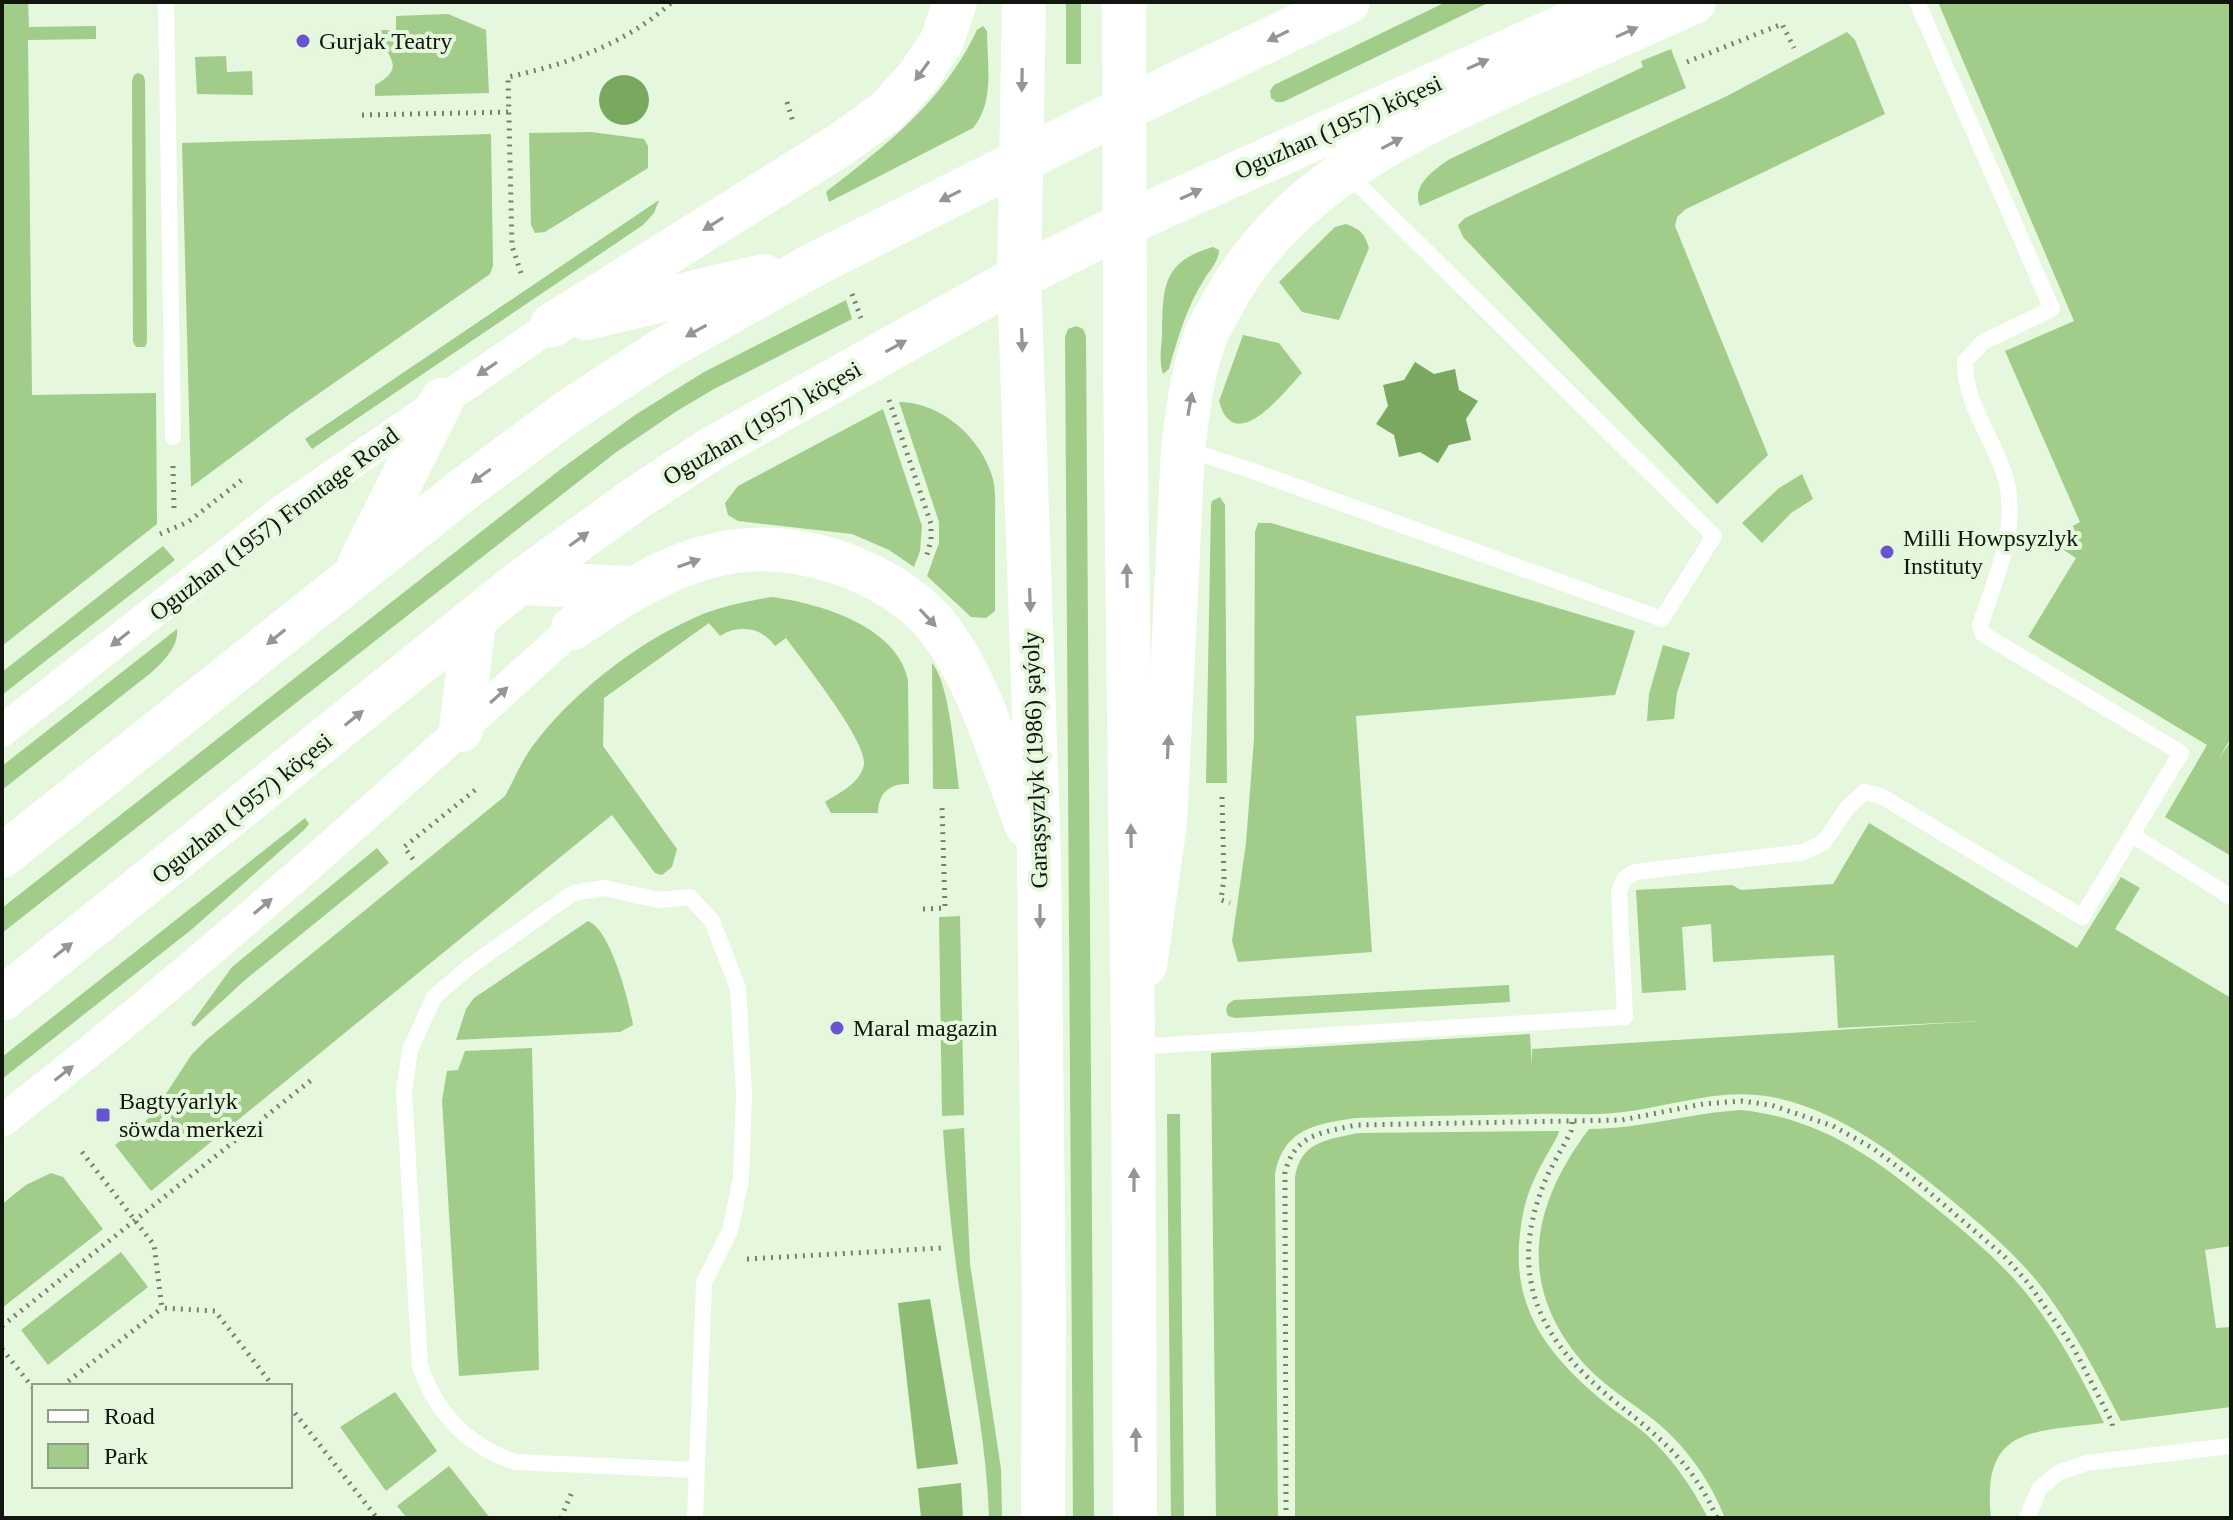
<svg xmlns="http://www.w3.org/2000/svg" width="2233" height="1520" viewBox="0 0 2233 1520" font-family="Georgia,serif">
<style>
.green{fill:#a1cc8a}
.forest{fill:#8fbc74}
.water{fill:#7ba860}
.lines{fill:none;stroke-linecap:round;stroke-linejoin:round}
.path{stroke:#75816f;stroke-width:5;stroke-dasharray:2 6;stroke-linecap:butt}
.lane{stroke:#fff;stroke-width:16}
.street{stroke:#fff;stroke-width:32}
.secondary{stroke:#fff;stroke-width:44}
.primary{stroke:#fff;stroke-width:44}
.oneway{fill:#939692}
.poi-dot{fill:#6655ce;stroke:#e5f7dc;stroke-width:3}
.labels{text-anchor:middle;dominant-baseline:central;stroke-width:8;stroke-linejoin:round;paint-order:stroke}
.poi-label{font-size:24px;fill:#10160d;stroke:#e5f7dc;text-anchor:start}
.street-label{font-size:24px;fill:#10160d;stroke:#e5f7dc}
</style>
<rect width="100%" height="100%" fill="#e5f7dc"/>
<!-- green -->
<path class="green" d="M2,2H28L29,27L96,26V39L28,40L32,395L156,393L157,524L2,646Z
M1066,2H1081V64H1066Z
M1446,2H1490L1283,102H1276L1271,98L1270,91L1274,85Z
M1938,2H2231V738L2218,760L2231,741V856L2165,817L2207,745L2028,637L2076,558L2048,540L2080,522L2005,351L2074,321Z
M448,14L486,30L489,93L375,96V85C412,65 380,54 379,30H396V16Z
M983,26L987,31C987,63 995,102 973,128L829,202L826,192C887,144 943,102 977,30Z
M1847,32L1855,40L1885,114L1686,209L1677,217L1675,226L1768,455L1717,504L1463,237L1458,225L1465,218L1727,96Z
M1671,49L1686,88L1420,206C1411,186 1433,171 1448,160L1643,67L1641,61Z
M226,56L227,72L252,71L253,95L197,94L195,57Z
M138,73L143,75L145,80L147,342L145,347H136L133,342L132,80L134,75Z
M591,132L644,139L648,146V168L545,232L535,233L531,225L529,133Z
M491,134L493,266L490,274L291,413L191,487L182,143Z
M659,200L654,213L643,225L312,449L305,439Z
M1346,224C1360,229 1365,234 1369,248L1339,320L1302,312L1279,282L1335,227Z
M1213,247L1219,250C1219,260 1211,269 1205,278C1187,306 1178,337 1169,369L1163,374C1159,362 1161,348 1162,336C1163,288 1161,262 1213,247Z
M846,300L852,319L714,389L677,411L615,453L2,933V908L561,469L635,415L704,372Z
M1076,326L1083,329L1086,336L1094,1518H1073L1065,337L1068,329Z
M1243,335L1279,343L1302,373C1284,392 1234,458 1219,401Z
M899,402C942,402 982,439 993,479C996,493 995,508 995,522C995,549 995,576 995,603V611L986,618L971,617L927,576L939,543V522Z
M883,409L922,526L920,551L914,567L889,550L852,534L738,521L728,515L725,503L738,486Z
M1802,474L1813,499L1791,513L1762,543L1742,523L1779,488Z
M1220,497L1225,505L1227,783H1206L1211,505L1212,501Z
M1258,523H1271L1635,631L1615,695L1356,716L1372,952L1238,962L1232,941L1246,843L1254,739L1255,532Z
M163,546L175,560L2,695V672Z
M771,597C819,603 897,626 908,680L909,784C890,783 878,793 878,813H831L825,802C839,793 861,783 864,764C867,741 802,660 786,638L775,646C761,627 739,624 720,636L709,623L604,698L603,746L677,849L672,867L662,875L655,873L612,815L151,1191L115,1145L144,1123L156,1109L192,1054L206,1040L505,796C514,780 521,762 532,747C570,695 635,644 694,618C718,607 745,602 771,597Z
M177,629C179,646 164,661 152,672L2,790V766Z
M1663,645L1690,653L1677,693L1674,719L1647,721L1649,694Z
M932,663C950,684 955,760 959,789H933Z
M305,818L309,824L304,830L191,930L2,1079V1057Z
M1869,823L2077,948L2121,877L2140,888L2115,929L2231,998V1246L2205,1250L2216,1328L2231,1327V1407L2121,1421C2096,1372 2071,1324 2037,1281C2011,1250 1980,1224 1949,1198C1896,1155 1841,1111 1772,1097C1721,1087 1673,1106 1623,1112C1595,1116 1566,1113 1538,1114C1477,1115 1417,1116 1356,1118C1316,1124 1284,1128 1275,1174L1278,1518H1216L1211,1053L1530,1034L1532,1067V1049L1980,1021L1838,1028L1834,955L1713,962L1711,924L1682,927L1686,990L1642,993L1636,890L1732,885L1741,890L1833,884Z
M377,848L389,863L245,980L194,1027L191,1024L232,967Z
M960,916L964,1115L942,1116L939,917Z
M588,921C611,930 629,1001 633,1025L620,1032L456,1040L466,1009L474,998Z
M1509,985L1510,1002L1235,1018L1228,1016L1226,1010L1228,1004L1234,1000Z
M532,1048L539,1370L459,1376L442,1100L447,1071L458,1070L465,1051Z
M1741,1110C1823,1119 1876,1159 1938,1210C1968,1234 1997,1259 2022,1288C2056,1329 2081,1376 2104,1423C2033,1432 1981,1426 1991,1518H1725C1710,1480 1686,1446 1654,1420C1632,1403 1606,1387 1587,1367C1516,1289 1529,1208 1589,1129C1640,1129 1690,1113 1741,1110Z
M1167,1114H1180L1184,1518H1171Z
M964,1128L970,1264L1001,1469L1002,1518H989C987,1449 973,1381 963,1312C953,1251 947,1191 943,1130Z
M1559,1131C1557,1139 1552,1145 1548,1153C1537,1172 1527,1192 1523,1214C1506,1299 1540,1349 1604,1402C1618,1414 1634,1423 1647,1435C1673,1459 1692,1487 1708,1518H1295V1177C1301,1141 1327,1140 1358,1133Z
M51,1173L63,1177L103,1229L2,1308V1204L26,1185Z
M121,1252L148,1287L48,1365L21,1330Z
M395,1392L437,1451L386,1491L340,1427Z
M449,1466L490,1518H407L397,1506Z"/>
<!-- forest -->
<path class="forest" d="M930,1299L958,1464L917,1469L898,1303Z
M961,1483L963,1518H921L918,1488Z"/>
<!-- water -->
<path class="water" d="M599 100a25 25 0 1 1 50 0a25 25 0 1 1-50 0Z
M1415,362L1434,374L1455,369L1459,390L1478,401L1466,419L1471,440L1449,445L1438,463L1420,452L1399,457L1394,435L1376,424L1388,406L1383,385L1404,380Z"/>
<g class="lines">
<!-- path -->
<path class="path" d="M1687,62L1782,24L1794,48
M787,102L794,125
M362,115L510,112
M521,273L512,246L508,77C568,64 626,44 672,2
M852,294L861,318
M889,400L931,524V540L926,558
M173,466L174,509
M160,534L188,522L243,479
M1222,797L1224,878L1221,900L1230,903
M413,859L404,847L479,787
M923,909L945,908L942,806
M1572,1122L1571,1131C1562,1150 1550,1167 1543,1186C1507,1278 1541,1341 1613,1400C1658,1436 1693,1463 1717,1518
M82,1152L154,1245L162,1308L215,1311L273,1386
M747,1259L941,1248
M2,1326L315,1077
M2,1349L34,1389
M62,1386L162,1308
M290,1407L377,1518
M561,1518L572,1492
M1286,1518L1285,1173C1294,1134 1323,1132 1357,1125L1622,1120L1703,1104L1741,1101L1771,1105L1833,1126L1874,1149L1915,1180L2004,1256L2029,1284L2073,1347L2112,1422L2113,1431"/>
<!-- lane -->
<path class="lane" d="M166,2L173,437
M1185,449L1250,470L1662,619L1714,536L1347,173
M2132,835L2231,897
M1133,1047L1625,1017L1619,892L1624,879L1635,872L1804,852L1824,842L1847,808L1864,792L1881,796L2082,917L2181,753L1983,634L1980,625C1996,577 2020,526 2005,476C1993,437 1964,403 1965,361L1983,342L2052,309L1917,2
M695,1518L704,1282L730,1231L741,1179L744,1095L738,988L712,921L690,897L658,900L605,888L573,893L469,967L434,997L410,1050L404,1091L420,1366C436,1413 468,1446 515,1462L695,1470
M2027,1518L2039,1489L2058,1473L2086,1463L2231,1446"/>
<!-- street -->
<path class="street" d="M2,731L285,509L552,325
M2,1121C201,966 387,797 573,628"/>
<!-- secondary -->
<path class="secondary" d="M586,318L764,276
M552,325L840,145L887,111L918,77L942,41L955,2
M359,565L442,400
M461,730L474,622
M2,856L468,486L569,411L661,351L815,264L1124,109L1348,2
M1145,965L1165,823L1183,448C1188,411 1192,371 1206,335C1210,324 1217,314 1223,303C1287,183 1414,127 1533,73C1587,50 1640,26 1694,2
M2,999L519,583L635,499L713,448L1019,277L1125,224L1617,2"/>
<!-- primary -->
<path class="primary" d="M1024,2L1019,277L1039,858L1044,1315L1043,1518
M1124,2L1125,371L1133,1047L1135,1518
M519,583L630,588
M573,628C661,567 734,526 843,564C875,576 906,593 930,618C976,668 1002,762 1027,826"/>
</g>
<!-- one-way arrows -->
<defs><path id="oneway-solid" d="M-6-.8H1V-3.2L6.5 0L1 3.2V.8H-6Z" transform="scale(2)"/></defs>
<g class="oneway">
<use href="#oneway-solid" transform="translate(1627 32) rotate(-24)"/>
<use href="#oneway-solid" transform="translate(1278 36) rotate(154)"/>
<use href="#oneway-solid" transform="translate(1478 64) rotate(-24)"/>
<use href="#oneway-solid" transform="translate(922 71) rotate(126)"/>
<use href="#oneway-solid" transform="translate(1022 80) rotate(91)"/>
<use href="#oneway-solid" transform="translate(1392 143) rotate(-28)"/>
<use href="#oneway-solid" transform="translate(1191 194) rotate(-25)"/>
<use href="#oneway-solid" transform="translate(950 196) rotate(153)"/>
<use href="#oneway-solid" transform="translate(713 224) rotate(148)"/>
<use href="#oneway-solid" transform="translate(696 331) rotate(151)"/>
<use href="#oneway-solid" transform="translate(1022 340) rotate(88)"/>
<use href="#oneway-solid" transform="translate(896 346) rotate(-29)"/>
<use href="#oneway-solid" transform="translate(487 369) rotate(146)"/>
<use href="#oneway-solid" transform="translate(1190 404) rotate(-80)"/>
<use href="#oneway-solid" transform="translate(481 476) rotate(144)"/>
<use href="#oneway-solid" transform="translate(579 539) rotate(-36)"/>
<use href="#oneway-solid" transform="translate(689 563) rotate(-19)"/>
<use href="#oneway-solid" transform="translate(1127 576) rotate(-91)"/>
<use href="#oneway-solid" transform="translate(1030 600) rotate(88)"/>
<use href="#oneway-solid" transform="translate(928 618) rotate(47)"/>
<use href="#oneway-solid" transform="translate(276 637) rotate(141)"/>
<use href="#oneway-solid" transform="translate(120 639) rotate(142)"/>
<use href="#oneway-solid" transform="translate(499 695) rotate(-42)"/>
<use href="#oneway-solid" transform="translate(354 718) rotate(-39)"/>
<use href="#oneway-solid" transform="translate(1168 747) rotate(-87)"/>
<use href="#oneway-solid" transform="translate(1131 836) rotate(-91)"/>
<use href="#oneway-solid" transform="translate(263 906) rotate(-40)"/>
<use href="#oneway-solid" transform="translate(1040 916) rotate(90)"/>
<use href="#oneway-solid" transform="translate(63 950) rotate(-38)"/>
<use href="#oneway-solid" transform="translate(64 1073) rotate(-38)"/>
<use href="#oneway-solid" transform="translate(1134 1180) rotate(-90)"/>
<use href="#oneway-solid" transform="translate(1136 1440) rotate(-91)"/>
</g>
<!-- markers -->
<g class="poi-dot">
<circle cx="303" cy="41" r="8"/>
<circle cx="1887" cy="552" r="8"/>
<circle cx="837" cy="1028" r="8"/>
<rect x="95" y="1107" width="16" height="16" rx="4"/>
</g>
<g class="labels">
<!-- poi labels -->
<g class="poi-label">
<text x="319" y="41">Gurjak Teatry</text>
<text x="1903" y="538">Milli Howpsyzlyk<tspan x="1903" dy="28">Instituty</tspan></text>
<text x="853" y="1028">Maral magazin</text>
<text x="119" y="1101">Bagtyýarlyk<tspan x="119" dy="28">söwda merkezi</tspan></text>
</g>
<!-- street labels -->
<g class="street-label">
<text transform="translate(1338 127) rotate(-24)">Oguzhan (1957) köçesi</text>
<text transform="translate(762 423) rotate(-30)">Oguzhan (1957) köçesi</text>
<text transform="translate(274 524) rotate(-37)">Oguzhan (1957) Frontage Road</text>
<text transform="translate(1035 760) rotate(-92)">Garaşsyzlyk (1986) şaýoly</text>
<text transform="translate(242 808) rotate(-39)">Oguzhan (1957) köçesi</text>
</g>
</g>
<!-- border -->
<rect width="2233" height="1520" fill="none" stroke="#10160d" stroke-width="8"/>
<!-- legend -->
<rect x="32" y="1384" width="260" height="104" fill="#e5f7dc" stroke="#909d89" stroke-width="2"/>
<rect x="48" y="1410" width="40" height="12" fill="#ffffff" stroke="#909d89" stroke-width="2"/>
<text x="104" y="1424" font-size="24" fill="#10160d">Road</text>
<rect x="48" y="1444" width="40" height="24" fill="#a1cc8a" stroke="#909d89" stroke-width="2"/>
<text x="104" y="1464" font-size="24" fill="#10160d">Park</text>
</svg>
